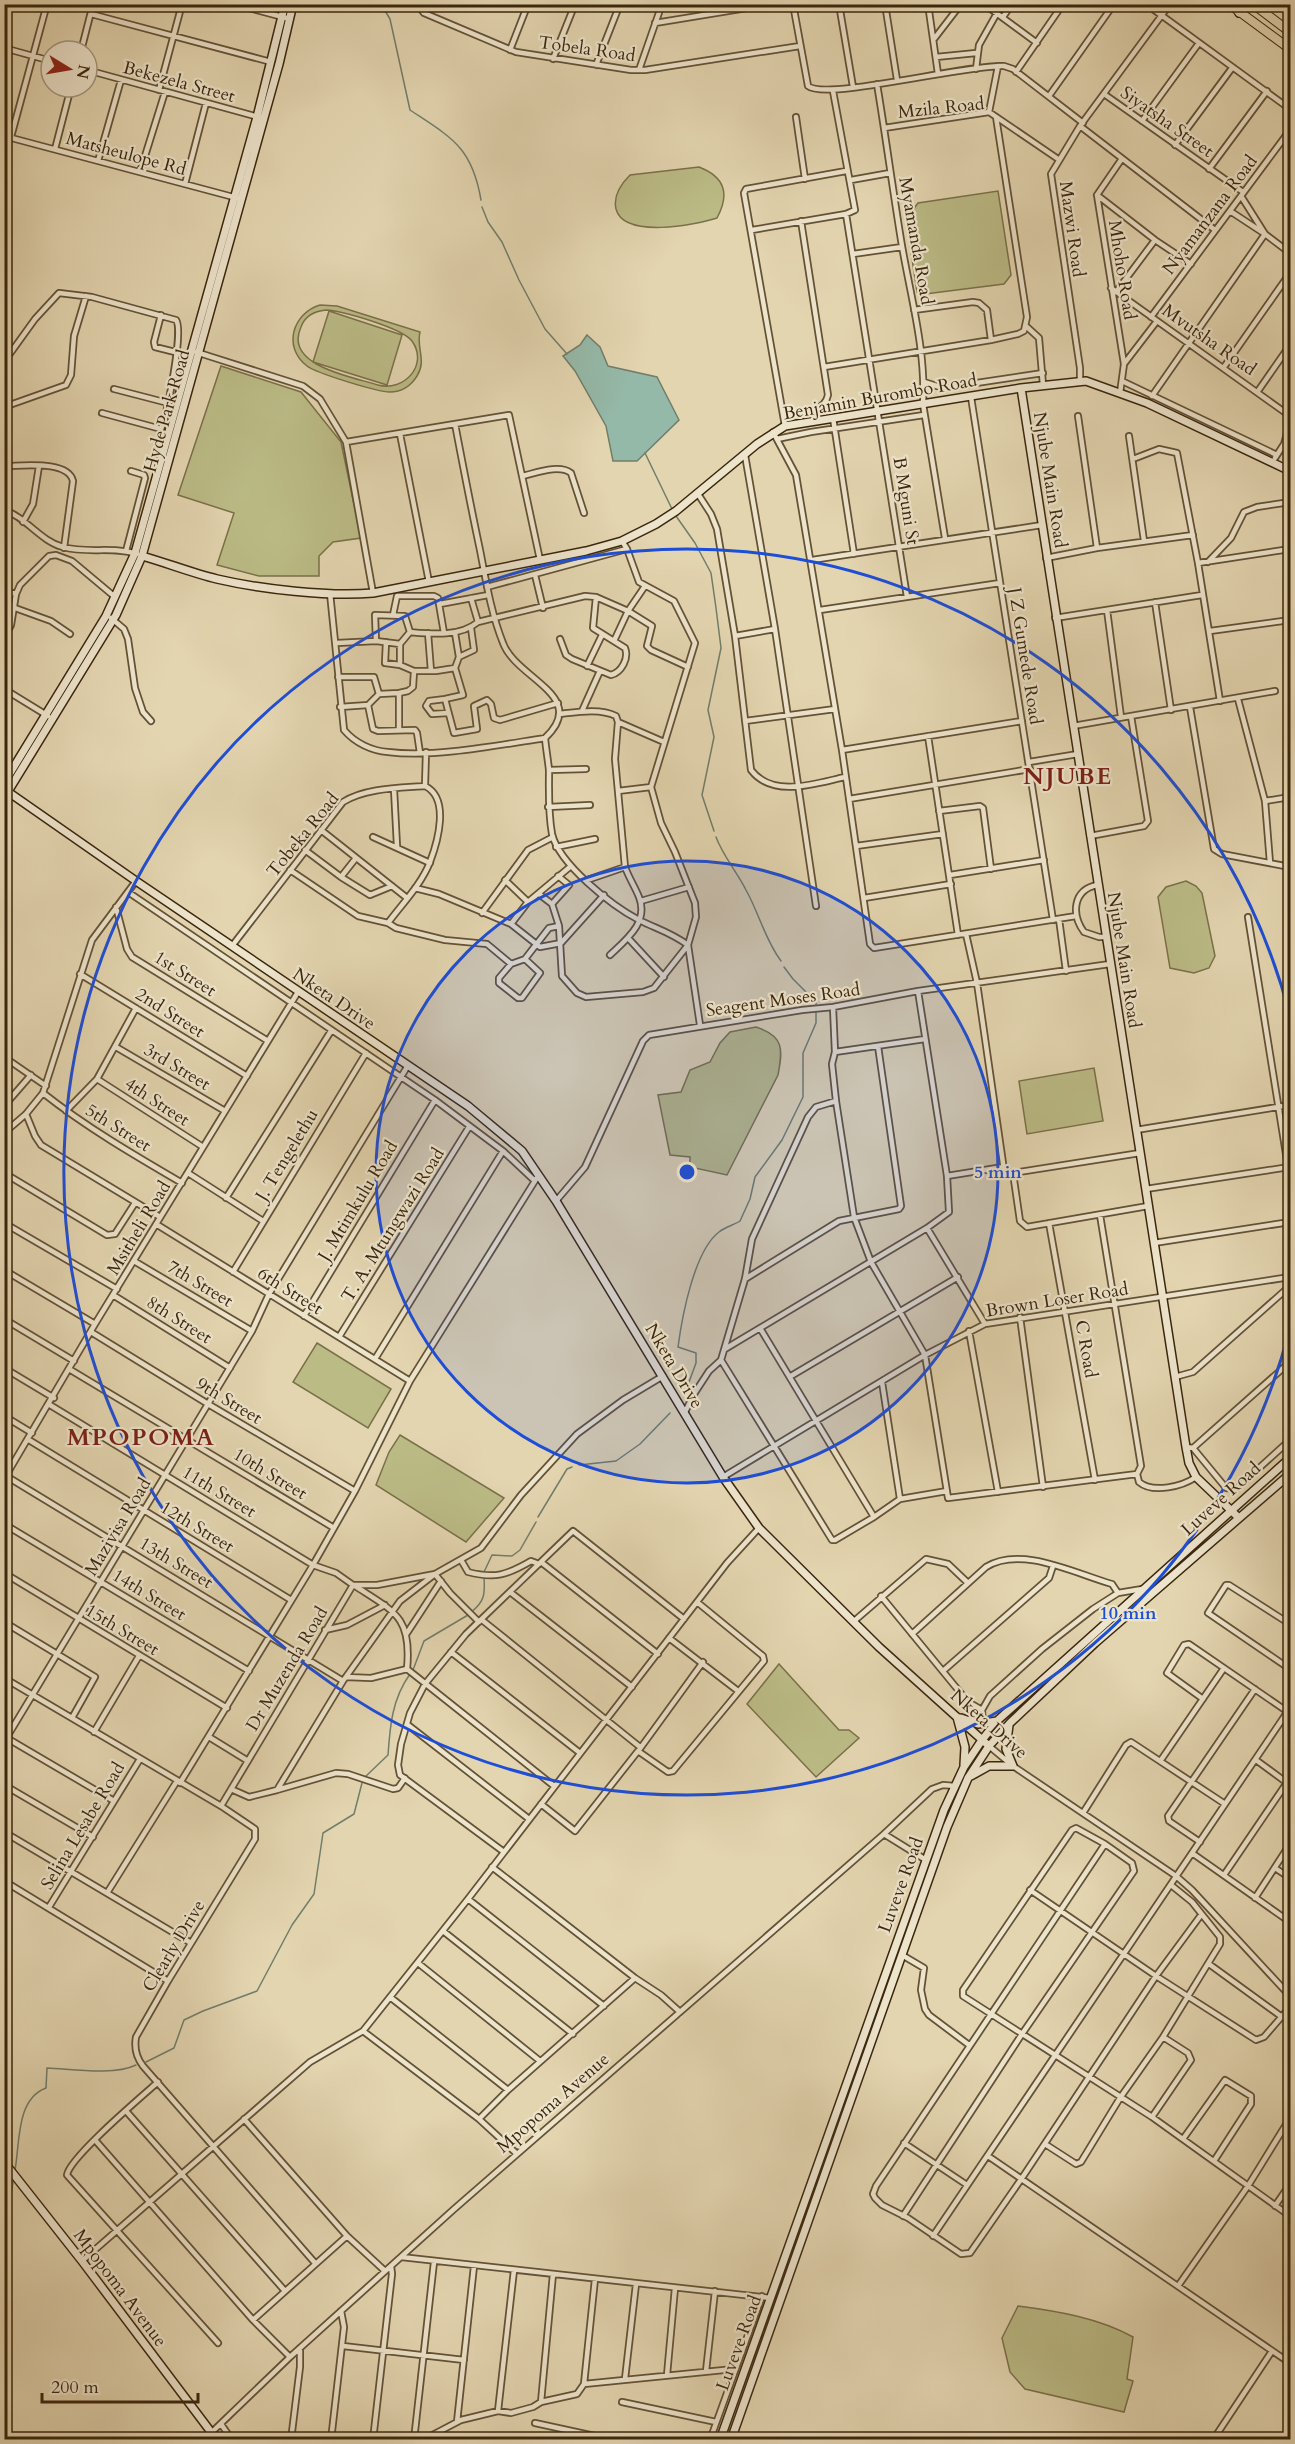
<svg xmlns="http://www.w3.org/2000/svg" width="1295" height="2444" viewBox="0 0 1295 2444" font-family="Cardo,serif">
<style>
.green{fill:#bbbb86;stroke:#7a704a;stroke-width:1.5;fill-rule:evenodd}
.water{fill:#95b9a9;stroke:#717e6b;stroke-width:1.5}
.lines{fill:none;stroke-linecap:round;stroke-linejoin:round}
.stream{stroke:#717e6b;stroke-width:1.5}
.street-casing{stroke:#645236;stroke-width:8}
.secondary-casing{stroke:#3a260d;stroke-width:10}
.primary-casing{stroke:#3a260d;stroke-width:10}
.street{stroke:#ede4cc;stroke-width:4.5}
.secondary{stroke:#ede4cc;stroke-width:7}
.primary{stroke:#e3d5b0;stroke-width:8}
.ring{fill:none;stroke:#1d4ed8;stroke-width:3}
.labels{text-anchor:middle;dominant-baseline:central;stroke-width:4.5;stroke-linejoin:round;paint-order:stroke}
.street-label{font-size:18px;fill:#3a260d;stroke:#ede4cc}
.district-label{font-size:24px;font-weight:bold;letter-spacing:1.5px;fill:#7a1f14;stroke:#ede4cc}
.centre{fill:#1d4ed8;stroke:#ede4cc;stroke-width:3}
.ring-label{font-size:18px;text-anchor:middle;font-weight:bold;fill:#1d4ed8;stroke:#ede4cc;stroke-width:4.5;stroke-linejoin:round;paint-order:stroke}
</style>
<rect width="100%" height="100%" fill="#e3d5b0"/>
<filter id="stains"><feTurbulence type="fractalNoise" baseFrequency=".00333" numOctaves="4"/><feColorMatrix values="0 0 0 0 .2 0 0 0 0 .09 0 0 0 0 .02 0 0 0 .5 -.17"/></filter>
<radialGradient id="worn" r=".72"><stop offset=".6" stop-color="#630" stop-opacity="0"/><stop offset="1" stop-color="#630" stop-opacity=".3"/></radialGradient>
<!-- green -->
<path class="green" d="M699,167C725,177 730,194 717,218C695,225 624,239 616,209C613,196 621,184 630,175Z
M998,191L1011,275L1004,284L925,294L917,292L906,219L918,203Z
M320,305L337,306L420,332C416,348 427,360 417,376C411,386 401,392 390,392C377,392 316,373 307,366C282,347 293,313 320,305ZM326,310C343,311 402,328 412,341C429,365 404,392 378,385C353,377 283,366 301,327C305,316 315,311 326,310Z
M329,311L402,335L387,385L313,362Z
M221,366L301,392L341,442L361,538L333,542L319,556V576H259L217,565L234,513L178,495Z
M1186,881L1196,886L1202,893L1215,956L1209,968L1194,973L1170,968L1158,897L1166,887Z
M756,1027C784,1036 783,1049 778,1075L727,1175L690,1167V1157L670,1155L658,1095L681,1092L690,1070L710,1062L720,1043L730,1032Z
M1094,1068L1103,1121L1027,1134L1019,1081Z
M317,1343L391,1389L368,1428L293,1382Z
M400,1435L504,1498L466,1542L376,1485L389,1452Z
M779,1664L839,1730H849L859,1738L816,1777L747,1704Z
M1018,2306C1057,2311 1099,2318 1133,2337L1127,2379L1133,2381L1124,2412L1025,2389L1010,2372L1002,2338Z"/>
<!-- water -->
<path class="water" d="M587,335L600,347L608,366L657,377L679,420L637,461H613L606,426L575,371L563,356L580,345Z"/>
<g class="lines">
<!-- stream -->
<path class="stream" d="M381,4L390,19L410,110C452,138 472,147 481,200
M482,207L488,222L502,242L519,280L545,329L567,354
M645,453L672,509
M676,516L695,543L711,573L716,608L721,648L708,710L714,737L702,795L714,831
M716,837C723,856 737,872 746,890C759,913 765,940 781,961
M784,967L793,979L816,1002V1005
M685,1393L696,1363V1353L678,1347C682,1317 694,1251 719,1232C725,1227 734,1225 740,1221L750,1199L755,1177L782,1140L803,1097V1053L816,1023V1012
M579,1465L616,1461L640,1444L670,1413
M538,1517L567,1469L572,1467
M484,1572L492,1555L512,1556L520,1550L536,1522
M471,1612C485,1602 485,1593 484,1577
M413,1670L424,1641L468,1615
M365,1777L388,1755C390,1726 392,1699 410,1674
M146,2062L174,2048L184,2020L203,2011L257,1991L292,1925L314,1894L323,1833L354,1814L362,1783
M15,2170C20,2143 16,2099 46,2088L47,2068C72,2069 113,2076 136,2065
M4,2213L9,2206L13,2182"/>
<!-- street casing -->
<g class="street-casing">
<path id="street" d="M234,4L290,19
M417,4L424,13L516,52L631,70H645L800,46
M514,4L526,10
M793,4L808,86C826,101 968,64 1004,66L1013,69L1083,123
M839,4L853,87
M885,4L897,80
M928,4L938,74
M984,4L1037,43
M1146,4L1290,109
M91,14L271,62
M1003,17L1012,4
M655,23L772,4
M934,39L961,4
M4,48L51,61
M510,50L528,4
M81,51L93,4
M936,57L976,53
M553,59L575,4
M596,65L620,4
M976,69L979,45L997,13
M87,70L258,117
M639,70L662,4
M1016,72L1063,4
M877,84C886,138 893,192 902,246C911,298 926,351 923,404L945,538
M159,90L182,4
M1104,94L1243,192
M1049,96L1114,4
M989,112L998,66
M796,117L805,179
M1142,121L1199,43
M1080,126L1215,230
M884,128L989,112L1058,159
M4,136L237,198
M11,137L47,4
M1175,145L1232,68
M55,149L71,87
M98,161L121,80
M1209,169L1267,91
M140,172L165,92
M851,180L890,173
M185,184L206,103
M1097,195L1155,240L1191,264
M1241,196L1265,234L1290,253
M846,214L907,597
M752,230L846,214L855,210L833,91
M853,254L902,247
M1111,288L1290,416
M1116,292L1155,240
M914,310L973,302L979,303L987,310L991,340
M161,315L154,342L155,347L191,356
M1151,317L1290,130
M1027,327L1039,338L1043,385
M196,352L303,386L320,399L346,442L373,593
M4,362L35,319L59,293L92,297L176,320C184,330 167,415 161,429L102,413
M1124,364L1157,321
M824,367L991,340L1018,334L1024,331L1027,317L996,117
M1224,367L1290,273
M1083,381H1080V368L1051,174L1080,126L1170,4
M1122,381L1277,455
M924,382L943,388L1043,373
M114,389L168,403
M1258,391L1290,345
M1120,393L1124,364L1097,195L1121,160
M1152,396L1265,234L1230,211
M971,397L1053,920
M4,407L66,385L71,375L74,336L86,296
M783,415C799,412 824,414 828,395L801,221
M1078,416L1097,548
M833,418L854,554
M455,424C463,466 471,508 480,550C486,581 491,613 503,643C516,679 590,696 545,738C546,749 548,760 549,770C549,792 548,812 552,834C559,864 612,906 639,920C657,929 670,932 688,945L700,1025
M785,426L744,193L746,189L846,171
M773,432L796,475L842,750L870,944L874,948L1076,916
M400,434L429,582
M1129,436L1144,541
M777,439L811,432L924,415
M346,442L509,415L540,560
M745,455L775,629L816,906
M1275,458L1284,444L1290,423
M1133,459L1159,449L1177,453L1198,563L1220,701
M4,466C23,466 68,460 73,481L64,548
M522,476C536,473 559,464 571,473L584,513
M698,494L711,514L717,529L735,636L751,770C773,799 817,783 845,777
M4,510C26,517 40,541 63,547C87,554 113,546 137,554
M23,522L33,504L39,466
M126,551L145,478L144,475L131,471
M1046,558L1097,548L1193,535
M812,560L1042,525
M1208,562L1231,538L1244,512L1257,507L1290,502
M1198,563L1290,549
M535,575L543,608
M487,587L627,549
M4,591L16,594
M330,593L344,730C355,743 372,751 388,752C434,758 499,745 545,738
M471,598L478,622
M1155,602L1171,710
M440,604L488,595
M15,608L51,621L70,634
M820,610L1000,583
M1107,610L1121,717
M393,615L397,596H434L438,598L444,633
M111,618L124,629L128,639L135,688L143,712L151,721
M1055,618L1202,595
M1210,631L1290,620
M428,633L431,671
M455,633L459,657L455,668L463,695L445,699L454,733L477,729L474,706L487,700L491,704L494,718L500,720L558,703
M735,636L775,629
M4,638L11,625L16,594L20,585L49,556L56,555L72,561L115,597
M560,639L566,655L572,659L611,675C622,672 629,658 625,648L593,628L596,597
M376,641L375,615L405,616L410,632
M614,641L628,611L652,626L647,646L651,650L688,667
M386,642L385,663L400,665
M337,643L376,641L400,644L410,632C432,634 460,637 478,622L585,596L596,597L628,611L645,586
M400,644V665L414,671H436L455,668
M459,657L474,650L471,628
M587,666L602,635
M338,677H374L379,694L399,693V730
M4,689L48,716
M399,693L408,691L413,687L414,671
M445,699L429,701L426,706L432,714L448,713
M1238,699L1265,801L1270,863
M368,705L379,694
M340,707L368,705L373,729L378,731L415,730L417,733L420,753
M1190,707L1214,849L1222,854L1290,867
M582,711L600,671
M559,714C577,712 600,708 616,716L618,722L615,759L625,867
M745,721L835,709
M618,722L664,742
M1073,726L1275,691
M928,736L958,935
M842,750L1022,721
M1029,762L1078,754
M549,770L586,769
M394,789L397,846
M618,791L651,787
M849,799L1030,769
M1265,801L1290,797
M548,807L590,805
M939,811L980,806L983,808L991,869
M321,830L407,898
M1090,836L1144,826L1148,821L1131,716
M373,837L430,863
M856,846L943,834
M556,847L595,839
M305,850L341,877L356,858
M290,870L358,916L388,923C402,904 421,885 430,862C438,841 450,798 425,786
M950,875L1044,860
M341,877L370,895L392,886
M505,880L528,902
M587,880L625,867C629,878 635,887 639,897C649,922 627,939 610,955
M1097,885C1073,890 1071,914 1084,932L1099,937H1106
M415,888L439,894L511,924L528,902L571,866
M128,892L435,1100L503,1151L535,1181
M539,894L552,904L559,926L562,976L577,993L586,997L643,992L654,988L688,945L696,917L695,903L675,852L661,823L651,787L695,643L674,601L639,582L627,549L622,541
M864,898L951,884
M641,901L689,887
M552,904L569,885L558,876
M116,907L127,949L132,957L268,1041
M482,913L528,850L553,837
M1248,917L1290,1179
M1059,919L1066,971
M388,923L396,928L445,940L487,944L511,964
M511,924L540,947L561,943L604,895
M966,934L977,983L1004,1170L1013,1173L1140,1153
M628,938L664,977
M232,946L343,802C365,788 399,788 425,786L426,752
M525,959L540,973L522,998H518L499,983V978L511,964L525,959L549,928L559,926
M80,974L247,1076
M833,1007L835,1052L832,1064L836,1101L854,1217L871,1262L925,1355L948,1498L1137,1474L1141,1466L1100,1215
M116,1047L225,1111
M835,1052L925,1039
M4,1057L46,1086
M97,1079L203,1147
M43,1093C86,1127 134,1155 182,1183
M836,1101L816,1107L808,1117L752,1239L745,1279L721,1360L832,1540H835L874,1517L900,1499L947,1491
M4,1106L31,1075
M66,1111L97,1079L136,1008
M26,1114L35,1136L41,1145L160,1217
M1136,1130L1290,1105
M4,1133L26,1114L43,1093L92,940L136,881
M4,1173L107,1235L115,1234L135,1203
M188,1173L263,1221
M1013,1173L1020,1221L1027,1227L1148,1206
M947,1176L1003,1167
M1146,1189L1289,1167
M226,1198L331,1031
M556,1201L585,1167L643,1041L649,1035L802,1010L833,1007L918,991L1110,964
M4,1223L117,1289
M1049,1223L1095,1480
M156,1224L410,1381
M927,1228L985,1324
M1154,1243L1290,1222
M134,1261L252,1331
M4,1270L95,1324
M233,1272L366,1053
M745,1279L839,1221L899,1209L901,1206L878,1046
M113,1295L230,1368
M304,1316L435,1100
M1020,1317L1043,1487
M4,1319L74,1361
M760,1328L874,1517
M969,1331L998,1492
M91,1332L208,1404L355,1491
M339,1337L469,1127
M725,1349L927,1228L949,1212L947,1176L918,991
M375,1359L503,1151
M4,1368L54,1398
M69,1369L334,1528
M791,1376L958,1277
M1175,1377L1193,1372L1290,1286
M882,1382L900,1499
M50,1405L313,1565L336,1573L353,1585L221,1806
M685,1412L694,1394L709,1371L721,1360
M4,1416L32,1433
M29,1440L291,1600
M1186,1447L1193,1448L1290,1362
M1193,1448L1226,1488L1236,1489L1290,1440
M1137,1474L1139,1482C1153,1494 1183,1486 1196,1477
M6,1476L343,1681L277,1790L249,1797L231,1789
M723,1477L925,1355L985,1324L1290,1277
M4,1479L95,1324L298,992
M4,1524L249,1671
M461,1560L468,1572C495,1579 507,1575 531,1561L539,1564
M541,1562L658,1654
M4,1573L227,1708
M353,1585H377L435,1574L481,1548L521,1495L577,1434L623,1400L663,1376
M355,1586C395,1612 412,1617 407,1669
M510,1592L632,1687
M1118,1593L1142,1589
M881,1596L968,1702L982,1710
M482,1620L640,1747
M4,1622L95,1677L72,1718
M853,1622L926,1559L948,1564L968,1583
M1290,1624L1229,1585H1226L1208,1613L1290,1669
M325,1630L347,1625L385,1605
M407,1633L441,1581
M912,1634L986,1567C1021,1545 1076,1574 1112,1584L1118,1593L1093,1609L1042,1649L990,1696L982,1710L983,1724
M669,1638L738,1691
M451,1652L580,1753
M407,1669L554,1786
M943,1671L1049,1578L1053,1566
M346,1677L371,1678L407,1669
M4,1678L221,1806L255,1829V1839L168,1981L136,2037C134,2048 136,2057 143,2066L315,2263
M343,1681L400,1601L435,1574L450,1593L479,1622
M1203,1699L1167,1673L1184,1645L1189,1644L1288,1712
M408,1725L529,1819
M94,1732L139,1656
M5,1737L114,1801
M209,1737L248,1761
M4,1742L252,1331L269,1294L407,1067
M989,1746L1013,1766L1176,1876L1192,1890L1290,1996
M639,1750L703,1662
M1161,1760L1224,1668
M1256,1760L1290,1785
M180,1783L313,1565L355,1491L410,1381L538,1176
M4,1785L93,1837
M277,1790L336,1773L348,1774L393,1789L398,1788L405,1778
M541,1804L575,1831L638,1751L668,1772L673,1771L764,1661L763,1656L697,1602
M1083,1813L1126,1745L1131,1742L1225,1804
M4,1832L191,1943
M884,1834L932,1789L943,1785L955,1786
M1200,1842L1169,1821L1168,1816L1255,1689
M1105,1844L876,2186L873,2194L875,2198L882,2205L908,2218L961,2254L970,2253L1022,2178L1156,1976L1201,1915
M504,1852L400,1775L398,1765L401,1744L410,1713L425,1684L466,1634L573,1531L684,1619
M1192,1853L1290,1922
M492,1867L635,1978L661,1995L680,2012
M1275,1868L1290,1878
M1224,1875L1290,1778
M4,1881L168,1981
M1030,1890L1156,1976L1256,2040L1264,2037L1290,2007
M107,1893L177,1781
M1255,1898L1290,1844
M468,1899L604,2006
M49,1907L140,1759
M443,1931L573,2034
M902,1955L924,1968L921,1990L925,2009L929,2015L969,2045
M418,1963L540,2061
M1209,1964L1282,2017
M390,1997L508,2090
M363,2031L479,2119L517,2154
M158,2082C141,2097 69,2158 67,2175L218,2343
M126,2111L285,2291
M1152,2117L1191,2060L1188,2053L1163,2037
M244,2119L347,2236L385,2271
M479,2119L508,2090L635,1978
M1183,2139L1225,2080L1251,2096V2104L1214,2161
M95,2140L253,2320L290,2357
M904,2143L967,2185
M1045,2144L1076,2164L1081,2162L1120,2098L1163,2037L1220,1944V1937L1192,1902L1171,1885
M988,2156L1290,2363
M1275,2206L1290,2184
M903,2216L1022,2034L1134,1871L1132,1863L1105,1844L1076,1828L1072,1830L963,1990V1996L1152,2117L1290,2216
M933,2236L1290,1708
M401,2257L771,2298
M82,2261L310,2062L363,2031L468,1899L727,1563L759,1528
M1178,2286L1248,2186L1290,2118
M253,2320L347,2236
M343,2346L464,2360
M706,2371L715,2291
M667,2375L675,2288
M625,2379L636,2284
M584,2384L595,2279
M541,2402L553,2274
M622,2402L716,2422
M498,2411L514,2270
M457,2422L474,2266
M535,2423L613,2440
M221,2424L232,2440
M211,2433L290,2357L453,2210L884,1834L926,1860
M291,2440L300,2367V2348
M331,2440L344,2327L341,2311
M373,2440L392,2274L391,2266
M414,2440L434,2262
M423,2440L461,2420L498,2411L511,2413L533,2407L541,2402L577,2394L584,2384L734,2369
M710,2440L762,2296
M1213,2440L1272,2351"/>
</g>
<!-- secondary casing -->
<g class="secondary-casing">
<path id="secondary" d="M1239,13L1245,4
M1021,388L1186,1447L1189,1463L1196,1477L1239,1518
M142,556C167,563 192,573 217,579C260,589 329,597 373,593L586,551L622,541L656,524L676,511L757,444L785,426L1021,388L1086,381L1147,403L1290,471
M4,783L106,616L135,553L257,117L285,4
M4,789L136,881L468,1106L522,1151L556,1201L723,1477L759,1528L879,1647L989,1746
M4,798L116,615L142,556L279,64L293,4
M957,1717L965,1747L964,1765
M961,1718L978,1724L997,1721
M971,1776L989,1766H1013L1006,1749L1009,1725
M4,2162L82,2261L217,2440
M720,2440L944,1810L964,1767L982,1740L998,1720L1290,1458
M731,2440L947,1827L968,1778L989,1746L1010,1723L1095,1643L1290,1474"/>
</g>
<!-- primary casing -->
<g class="primary-casing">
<path id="primary" d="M1229,4L1290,49
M1253,4L1290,32"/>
</g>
<!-- street -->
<use href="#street" class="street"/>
<!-- secondary -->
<use href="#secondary" class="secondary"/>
<!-- primary -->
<use href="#primary" class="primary"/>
</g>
<!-- distance rings -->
<circle cx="687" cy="1172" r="311" fill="#1d4ed8" fill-opacity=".12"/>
<g class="ring">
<circle cx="687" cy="1172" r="311"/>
<path d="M1290 1328A623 623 0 1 1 1290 1016"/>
</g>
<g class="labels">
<!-- street labels -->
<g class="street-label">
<text transform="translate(587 49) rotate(8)">Tobela Road</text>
<text transform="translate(179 82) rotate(15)">Bekezela Street</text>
<text transform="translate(941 108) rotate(-6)">Mzila Road</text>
<text transform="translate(1167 122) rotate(35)">Siyatsha Street</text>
<text transform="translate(126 154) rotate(15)">Matsheulope Rd</text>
<text transform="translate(1210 215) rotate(-53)">Nyamanzana Road</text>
<text transform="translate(1072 229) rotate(82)">Mazwi Road</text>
<text transform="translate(916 241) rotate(80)">Myamanda Road</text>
<text transform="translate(1122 270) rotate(81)">Mhoho Road</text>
<text transform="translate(1209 340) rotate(35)">Mvutsha Road</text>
<text transform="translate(880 397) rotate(-10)">Benjamin Burombo Road</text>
<text transform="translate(167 411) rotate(-74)">Hyde Park Road</text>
<text transform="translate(1050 480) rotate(81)">Njube Main Road</text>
<text transform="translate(906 501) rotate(81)">B Mguni St</text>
<text transform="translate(1025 656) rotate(81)">J Z Gumede Road</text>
<text transform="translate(303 835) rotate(-51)">Tobeka Road</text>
<text transform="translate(1124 960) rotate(81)">Njube Main Road</text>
<text transform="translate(185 974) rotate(32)">1st Street</text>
<text transform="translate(334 999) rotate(34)">Nketa Drive</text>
<text transform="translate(783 1000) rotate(-8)">Seagent Moses Road</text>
<text transform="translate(170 1013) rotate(32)">2nd Street</text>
<text transform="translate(177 1067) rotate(31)">3rd Street</text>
<text transform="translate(157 1102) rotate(33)">4th Street</text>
<text transform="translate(118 1128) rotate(32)">5th Street</text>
<text transform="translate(287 1155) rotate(-59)">J. Tengelethu</text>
<text transform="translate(358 1201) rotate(-59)">J. Mtimkulu Road</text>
<text transform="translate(393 1225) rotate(-58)">T. A. Mtungwazi Road</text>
<text transform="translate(139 1228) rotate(-59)">Msitheli Road</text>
<text transform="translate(200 1284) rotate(31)">7th Street</text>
<text transform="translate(290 1291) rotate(32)">6th Street</text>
<text transform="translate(1057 1300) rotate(-9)">Brown Loser Road</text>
<text transform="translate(179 1320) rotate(32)">8th Street</text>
<text transform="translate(1086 1349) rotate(80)">C Road</text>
<text transform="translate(674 1366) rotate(59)">Nketa Drive</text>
<text transform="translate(229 1401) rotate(31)">9th Street</text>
<text transform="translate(270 1474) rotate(31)">10th Street</text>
<text transform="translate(219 1492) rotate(31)">11th Street</text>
<text transform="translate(1221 1499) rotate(-42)">Luveve Road</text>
<text transform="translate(118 1527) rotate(-59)">Mazivisa Road</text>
<text transform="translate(197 1527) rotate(31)">12th Street</text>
<text transform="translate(176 1563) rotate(31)">13th Street</text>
<text transform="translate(149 1595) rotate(31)">14th Street</text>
<text transform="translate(122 1630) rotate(31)">15th Street</text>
<text transform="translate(287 1669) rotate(-59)">Dr Muzenda Road</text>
<text transform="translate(989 1724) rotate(41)">Nketa Drive</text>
<text transform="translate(83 1826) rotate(-59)">Selina Lesabe Road</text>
<text transform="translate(901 1885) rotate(-70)">Luveve Road</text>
<text transform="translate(174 1946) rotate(-59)">Clearly Drive</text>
<text transform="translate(553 2103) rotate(-41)">Mpopoma Avenue</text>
<text transform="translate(120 2288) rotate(53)">Mpopoma Avenue</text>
<text transform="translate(739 2343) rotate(-70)">Luveve Road</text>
</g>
<!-- district labels -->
<g class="district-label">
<text x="1068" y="776">NJUBE</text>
<text x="141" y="1437">MPOPOMA</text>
</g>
</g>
<circle cx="687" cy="1172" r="9" class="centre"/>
<g class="ring-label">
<text x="998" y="1178">5 min</text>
<text x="1128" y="1619">10 min</text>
</g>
<!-- margin -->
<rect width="1295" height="2444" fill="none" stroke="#e3d5b0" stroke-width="24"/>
<rect x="6" y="6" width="1283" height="2432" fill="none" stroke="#3a260d" stroke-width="3"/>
<rect x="12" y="12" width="1271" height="2420" fill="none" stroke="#3a260d" stroke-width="1.5"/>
<!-- north arrow -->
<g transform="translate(69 69) rotate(101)"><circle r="28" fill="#ede4cc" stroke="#a59880" stroke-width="1.5"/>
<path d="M0-4.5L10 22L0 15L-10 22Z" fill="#8f2418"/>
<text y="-9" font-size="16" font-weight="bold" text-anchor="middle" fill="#3a260d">N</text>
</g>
<!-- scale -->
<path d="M42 2393v9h156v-9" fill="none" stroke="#3a260d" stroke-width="3"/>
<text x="51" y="2393" font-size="18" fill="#3a260d" stroke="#ede4cc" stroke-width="4.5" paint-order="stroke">200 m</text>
<rect width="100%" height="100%" filter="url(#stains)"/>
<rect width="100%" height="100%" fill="url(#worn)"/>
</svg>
